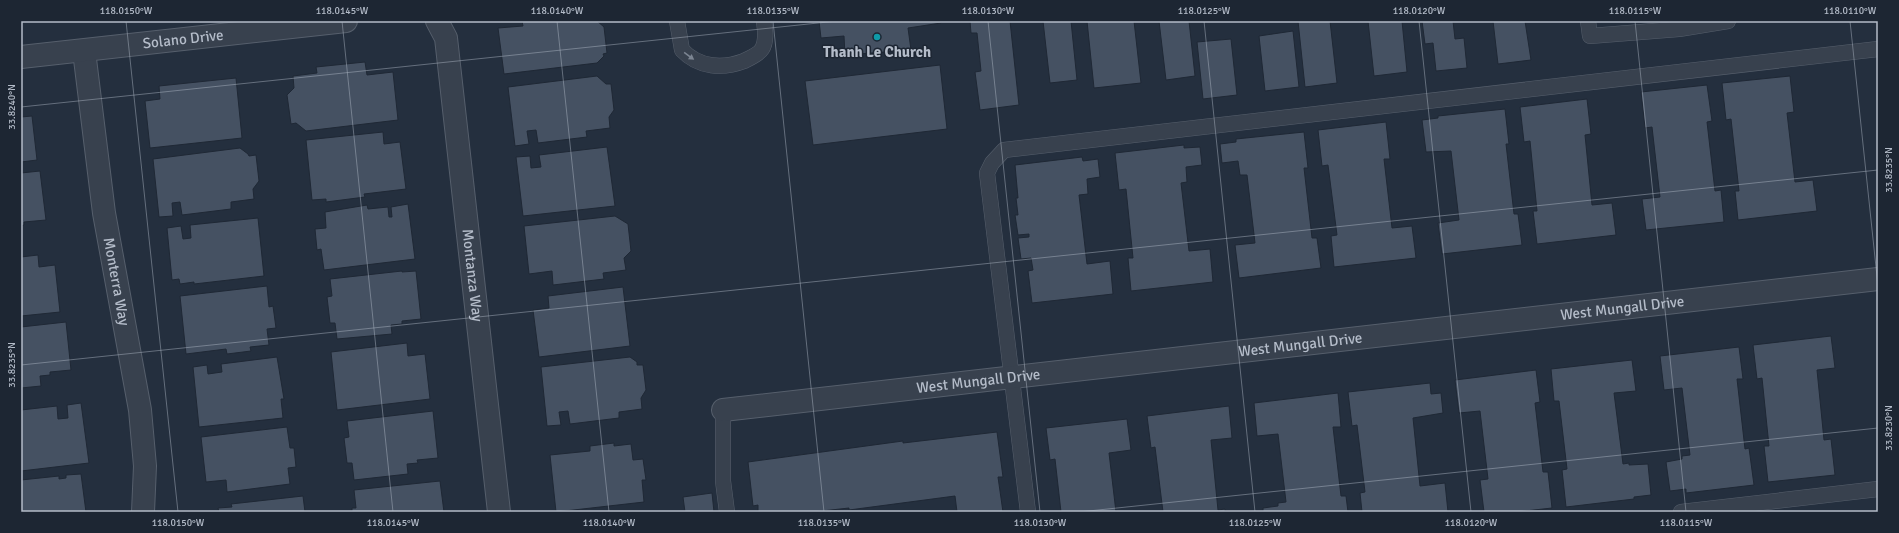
<svg xmlns="http://www.w3.org/2000/svg" width="1899" height="533" viewBox="0 0 1899 533" font-family="Signika,sans-serif">
<style>
.building{fill:#455162;stroke:#1f2835}
.lines{fill:none;stroke-linecap:round;stroke-linejoin:round}
.service-casing{stroke:#565f6c;stroke-width:16}
.minor-casing{stroke:#565f6c;stroke-width:24}
.service{stroke:#38414e;stroke-width:15}
.minor{stroke:#38414e;stroke-width:22}
.oneway{fill:#7c8592}
.ticks{fill:none;stroke:#b4bcc9;stroke-width:1;stroke-opacity:0.45}
.culture-dot{fill:#0f9aa8;stroke:#1d2633;stroke-width:1.5}
.labels{text-anchor:middle;dominant-baseline:central;stroke-width:3;stroke-linejoin:round;paint-order:stroke}
.street-label{font-size:15px;fill:#b4bcc9;stroke:#1d2633}
.poi-label{font-size:15px;font-weight:bold;fill:#b4bcc9;stroke:#1d2633}
.neatline{fill:none;stroke:#b4bcc9;stroke-width:1.5}
.ticks-label{font-size:10px;text-anchor:middle;fill:#b4bcc9}
</style>
<rect width="100%" height="100%" fill="#242f3e"/>
<!-- building -->
<path class="building" d="M522,21H597L604,27L607,53L603,54L604,56L597,63L504,74L498,28L523,26Z
M819,21H941V23L908,28L911,50L845,55L844,36L821,38Z
M970,21H1010L1019,105L980,110L975,72L981,71L977,33H971Z
M1043,21H1071L1077,80L1050,83Z
M1087,21H1134L1141,83L1094,88Z
M1159,21H1189L1195,76L1166,80Z
M1298,21H1330L1337,83L1305,87Z
M1368,21H1402L1407,72L1374,76Z
M1422,21H1453L1455,39L1464,38L1467,68L1436,71L1433,43L1425,44Z
M1493,21H1525L1531,60L1498,64Z
M1293,31L1299,87L1265,91L1259,36Z
M1231,39L1237,95L1203,99L1197,42Z
M365,62L367,75L393,72L398,120L306,131L296,123L291,124L287,95L294,88L293,76L317,73L316,67Z
M940,65L947,129L813,145L805,81Z
M597,76L606,84H611L614,110L609,117L610,128L586,131L587,137L538,143L536,130L527,131L529,144L515,146L508,87Z
M1790,76L1794,112L1787,113L1795,182L1813,180L1817,211L1738,220L1735,191H1739L1731,119L1726,120L1722,83Z
M236,78L242,138L150,148L145,101L160,99L159,86Z
M1707,85L1712,121L1707,122L1715,191L1721,190L1724,222L1646,230L1642,199L1660,197L1652,127L1645,128L1641,92Z
M1587,99L1591,134L1585,135L1592,205L1612,203L1616,235L1537,244L1533,211H1537L1530,141L1524,142L1520,107Z
M1505,109L1509,144H1506L1514,214H1518L1522,245L1442,254L1438,223L1459,220L1451,151L1426,152L1422,120L1438,118V116Z
M32,116L37,160L21,162V117Z
M1386,122L1390,159H1384L1392,228L1412,226L1416,258L1334,267L1331,236L1337,235L1328,165L1322,166L1318,130Z
M383,132L384,144L400,142L406,189L364,194L365,197L326,202V199L312,200L306,140Z
M1304,132L1308,168H1304L1312,238H1317L1321,268L1239,278L1235,245L1255,243L1247,175H1240L1238,161L1222,163L1220,144L1236,142V139Z
M1184,145V148L1200,147L1202,165L1186,167L1187,182L1181,183L1189,251L1210,249L1213,282L1131,291L1128,258H1133L1126,189L1119,190L1115,153Z
M607,147L615,206L523,216L516,157L530,156L531,168L541,167L539,155Z
M240,148L248,154L249,156L256,155L259,181L253,189L254,199L231,202V209L182,215L180,202L172,203L173,216L159,217L153,159Z
M1082,157L1083,161L1098,159L1100,177L1087,179L1088,194L1079,195L1087,264L1110,261L1113,294L1032,303L1028,271L1033,270L1031,258L1021,259L1018,238L1029,237V234L1018,235L1015,215H1018L1016,198H1018L1015,165Z
M40,171L46,220L24,222V225L21,226V173Z
M408,204L415,259L324,270L321,249L317,250L315,229L326,228L325,212L367,205L368,209L388,207L389,217H392L391,207Z
M615,216L628,224L631,251L624,258L626,270L603,273L604,279L553,285L552,271L529,274L524,226Z
M258,218L264,276L194,284V282L180,284L179,279L172,280L167,228L181,226L183,239L191,238L190,225Z
M38,255L39,267L55,265L60,312L21,316V257Z
M402,271V272L416,271L421,319L402,321V324L391,325L392,334L337,339L335,323H330L327,297L332,296L330,279Z
M267,286L269,307L273,306L276,328L267,329L269,345L250,347L251,351L227,354L226,349L186,354L180,296Z
M623,287L630,346L539,357L533,310L549,308L548,296Z
M66,322L71,370L50,372V375L40,376L41,386L21,388V327Z
M1831,336L1835,368L1817,370L1824,440L1831,439L1835,475L1768,482L1764,446H1769L1762,378L1757,379L1753,345Z
M407,343L408,356L425,354L430,399L337,410L331,352Z
M1739,347L1743,379H1737L1745,449L1749,448L1754,485L1686,493V489L1670,491L1666,462L1682,459V456L1690,455L1682,388L1664,390L1660,356Z
M277,357L284,399H281L283,418L199,427L193,367L207,365L208,374L222,372L221,364Z
M630,357L637,362V365H643L646,390L641,398L642,409L619,412V418L570,424L568,411L559,412L561,425L547,426L541,367Z
M1632,360L1636,391L1614,393L1623,464L1629,463V465L1648,464L1651,495L1634,497V499L1566,507L1562,470L1567,469L1559,401H1554L1551,369Z
M1536,370L1540,402L1535,403L1543,472H1548L1552,508L1516,512H1484L1480,480L1488,479L1480,411L1459,413L1455,380Z
M1430,383L1431,394L1441,393L1443,413L1413,418L1420,486L1445,483L1448,512H1362L1360,493L1365,492L1357,425L1352,426L1348,392Z
M1338,393L1341,427H1333L1341,496H1346L1348,512H1263V508L1278,506V503L1286,502L1278,434L1257,436L1254,403Z
M81,403L89,463L21,471V410L57,406L58,419L68,418L67,405Z
M1229,406L1232,438L1211,440L1218,510L1225,509V512H1163L1155,447L1151,448L1147,416Z
M433,411L438,458L417,460L418,463L407,464L408,474L354,480L352,463H347L344,438L349,437L347,421Z
M1127,419L1131,450L1109,453L1116,512H1061L1055,459L1050,460L1046,428Z
M287,427L290,448H294L296,467L288,468L290,484L227,492L226,480L206,482L201,437Z
M997,432L1003,477H998L1003,512H957L955,496L849,510V508L813,512H758V505L753,506L748,462L903,441V443Z
M614,443V446L631,444L633,460L643,459L646,480H642L644,502L556,512L550,455L590,451V446Z
M81,474L86,512H21V480L59,476V479L66,478V475Z
M440,481L444,512H352V508H356L354,490Z
M712,493L714,512H685L683,497Z
M303,496L305,512H219L218,508L232,507L231,504Z"/>
<g class="lines">
<!-- service casing -->
<g class="service-casing">
<path id="service" d="M677,21L682,50C699,68 723,69 744,61C750,58 759,54 762,49C767,41 765,29 764,21
M1588,21L1590,36L1679,29L1728,21
M723,410V481L727,512
M1028,512L987,173L992,163L1004,150L1878,49
M1681,512L1878,489"/>
</g>
<!-- minor casing -->
<g class="minor-casing">
<g id="minor">
<path id="s1" d="M437,21L446,38L499,512"/>
<path id="s2" d="M84,51L104,213L140,410L145,466L143,512"/>
<path id="s3" d="M21,57L346,21"/>
<path id="s4" d="M723,410L1878,279"/>
</g>
</g>
<!-- service -->
<use href="#service" class="service"/>
<!-- minor -->
<use href="#minor" class="minor"/>
</g>
<!-- one-way arrows -->
<defs><path id="oneway-solid" d="M-6-.8H1V-3.2L6.5 0L1 3.2V.8H-6Z"/></defs>
<use class="oneway" href="#oneway-solid" transform="translate(689 56) rotate(36)"/>
<!-- ticks -->
<path class="ticks" d="M126,21L178,512M342,21L393,512M557,21L609,512M773,21L824,512M988,21L1040,512M1204,21L1255,512M1419,21L1471,512M1635,21L1686,512M1850,21L1878,286M21,107L837,21M21,365L1878,170M1079,512L1878,428"/>
<!-- markers -->
<circle class="culture-dot" cx="877" cy="37" r="4"/>
<g class="labels">
<!-- street labels -->
<g class="street-label">
<text stroke="none"><textPath href="#s3" startOffset="163">Solano Drive</textPath></text>
<text stroke="none"><textPath href="#s1" startOffset="258">Montanza Way</textPath></text>
<text stroke="none"><textPath href="#s2" startOffset="233">Monterra Way</textPath></text>
<text stroke="none"><textPath href="#s4" startOffset="905">West Mungall Drive</textPath></text>
<text stroke="none"><textPath href="#s4" startOffset="581">West Mungall Drive</textPath></text>
<text stroke="none"><textPath href="#s4" startOffset="257">West Mungall Drive</textPath></text>
</g>
<!-- poi labels -->
<g class="poi-label">
<text x="877" y="52">Thanh Le Church</text>
</g>
</g>
<!-- border -->
<rect width="1899" height="533" fill="none" stroke="#1d2633" stroke-width="44"/>
<rect x="22" y="22" width="1855" height="489" class="neatline"/>
<g class="ticks-label">
<text x="126" y="14">118.0150°W</text>
<text x="342" y="14">118.0145°W</text>
<text x="557" y="14">118.0140°W</text>
<text x="773" y="14">118.0135°W</text>
<text x="988" y="14">118.0130°W</text>
<text x="1204" y="14">118.0125°W</text>
<text x="1419" y="14">118.0120°W</text>
<text x="1635" y="14">118.0115°W</text>
<text x="1850" y="14">118.0110°W</text>
<text transform="translate(11 107) rotate(-90)" y="4">33.8240°N</text>
<text transform="translate(1888 170) rotate(-90)" y="4">33.8235°N</text>
<text transform="translate(11 365) rotate(-90)" y="4">33.8235°N</text>
<text transform="translate(1888 428) rotate(-90)" y="4">33.8230°N</text>
<text x="178" y="526">118.0150°W</text>
<text x="393" y="526">118.0145°W</text>
<text x="609" y="526">118.0140°W</text>
<text x="824" y="526">118.0135°W</text>
<text x="1040" y="526">118.0130°W</text>
<text x="1255" y="526">118.0125°W</text>
<text x="1471" y="526">118.0120°W</text>
<text x="1686" y="526">118.0115°W</text>
</g>
</svg>
